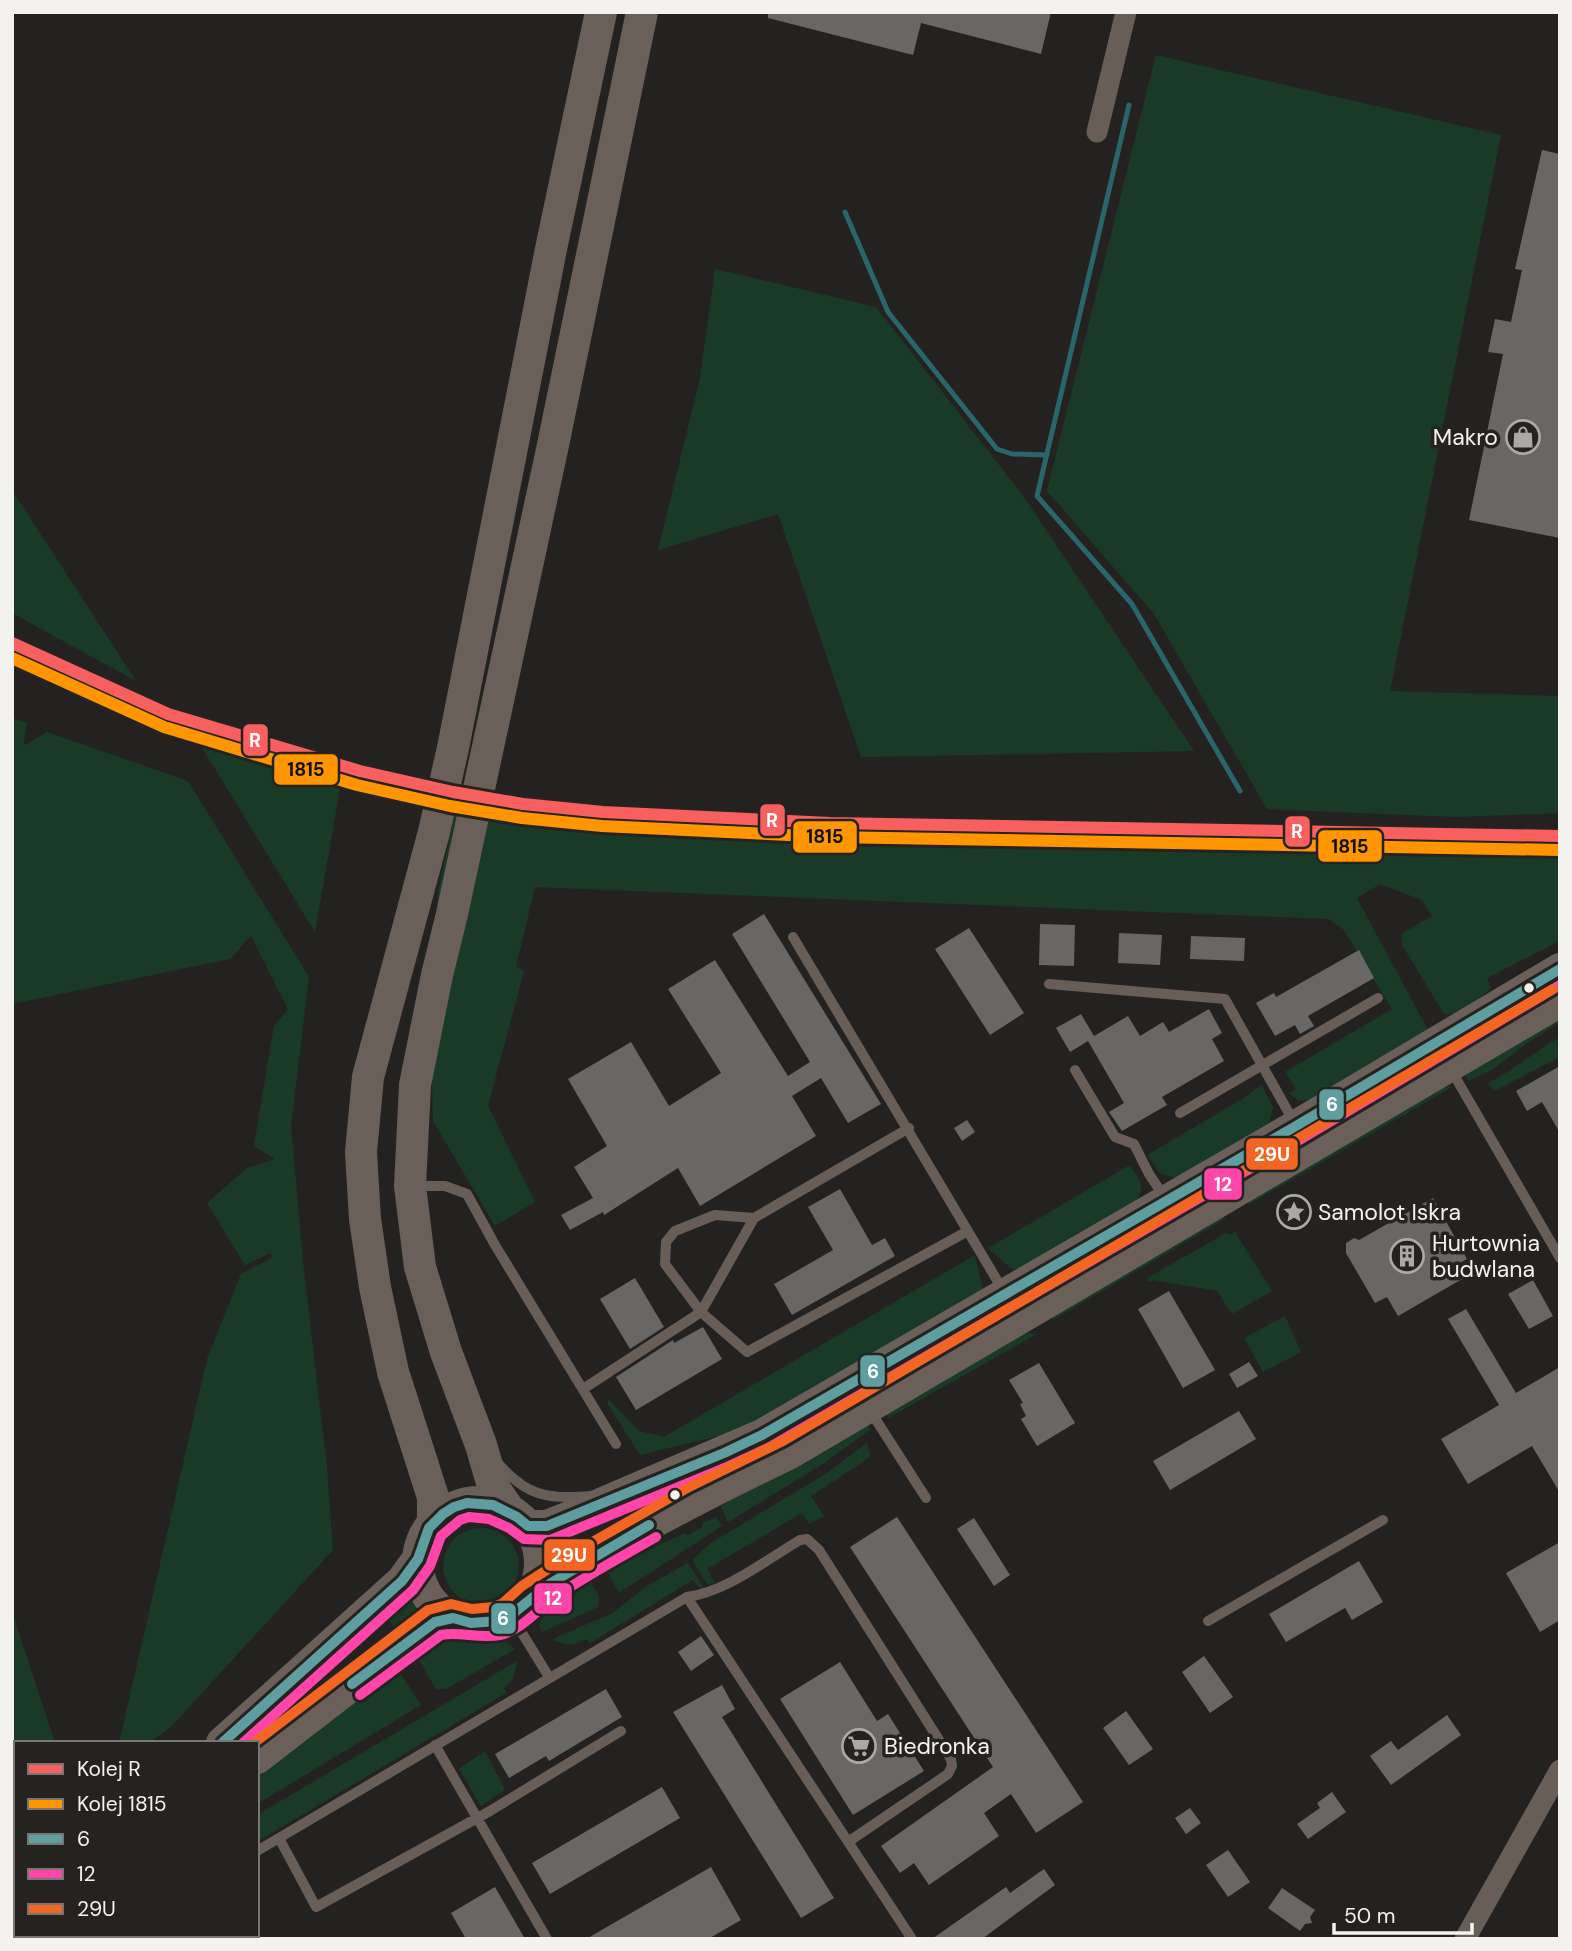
<svg xmlns="http://www.w3.org/2000/svg" width="1572" height="1951" viewBox="0 0 1572 1951" font-family="'DM Sans',sans-serif">
<style>
.green{fill:#1a3a28}
.lines{fill:none;stroke-linecap:round;stroke-linejoin:round}
.stream{stroke:#29666c;stroke-width:5}
.building{fill:#686765}
.lane{stroke:#695e57;stroke-width:10}
.street{stroke:#695e57;stroke-width:21}
.secondary{stroke:#6b5f59;stroke-width:32}
.bus-1-casing{stroke:#25231f;stroke-width:16}
.bus-2-casing{stroke:#25231f;stroke-width:16}
.bus-3-casing{stroke:#25231f;stroke-width:16}
.bus-1{stroke:#5f9ea0;stroke-width:10}
.bus-2{stroke:#ff45a9;stroke-width:10}
.bus-3{stroke:#f26522;stroke-width:10}
.rail-1-casing{stroke:#25231f;stroke-width:18}
.rail-2-casing{stroke:#25231f;stroke-width:18}
.rail-1{stroke:#f86060;stroke-width:12}
.rail-2{stroke:#ff9500;stroke-width:12}
.bus-dot{fill:#f4f2ef;stroke:#25231f;stroke-width:2.5}
.labels{text-anchor:middle;dominant-baseline:central;stroke-width:7;stroke-linejoin:round;paint-order:stroke}
.poi-label{font-size:23px;fill:#f4f2ef;stroke:#25231f;text-anchor:start}
.line-badge{stroke:#25231f;stroke-width:2.5}
.badge-label{font-size:19px;text-anchor:middle;font-weight:bold;fill:#fff}
.pale-badge-label{font-size:19px;text-anchor:middle;font-weight:bold;fill:#111}
</style>
<rect width="100%" height="100%" fill="#242220"/>
<!-- green -->
<path class="green" d="M1156,55L1501,135L1390,691L1560,696V813L1458,817L1267,809L1154,614L1047,491Z
M715,269L876,307L1024,497L1194,751L861,757L778,514L658,550L700,378Z
M12,490L136,681L12,613Z
M12,718L27,723L23,746L47,732L188,781L309,977L291,1125L303,1262L327,1468L333,1550L170,1728L148,1743H119L207,1359L241,1274L272,1258L271,1253L245,1265L207,1203L247,1168L275,1159L254,1146L274,1026L288,1009L251,936L230,959L12,1004Z
M201,746L340,788L315,932Z
M455,813L642,837L1305,854L1560,855V941L1487,978L1491,988L1463,1013L1444,1014L1402,945L1401,934L1432,916L1422,900L1380,884L1357,898L1428,1030L1315,1101L1298,1100L1289,1093L1296,1089L1285,1072L1392,1009L1344,930L1329,919L535,887L516,967L524,971L488,1106L535,1202L495,1226L433,1121L431,1029L432,967L438,892Z
M1560,1007V1022L1527,1043L1492,1070L1468,1081L1465,1072Z
M1560,1037V1057L1494,1091L1488,1083C1514,1070 1535,1051 1560,1037Z
M1433,1083L1452,1087L1248,1205L1247,1198Z
M1262,1085L1273,1108L1268,1127L1182,1179L1160,1174L1147,1155L1242,1099Z
M1130,1165C1142,1184 1146,1186 1133,1207L1023,1272L1012,1269L988,1248Z
M1212,1215L1225,1219L1053,1320L1051,1315Z
M1235,1232L1272,1291L1232,1314L1217,1291L1153,1280L1149,1282L1147,1278L1226,1233L1231,1235Z
M975,1255L983,1292L755,1427L640,1455L607,1403L609,1400L639,1431L664,1437Z
M1285,1316L1301,1352L1263,1372L1244,1338Z
M1029,1333L1037,1334L888,1418L886,1413L1016,1334Z
M858,1421L866,1423L871,1429L823,1464L728,1522L721,1506Z
M867,1443L870,1457L811,1496L824,1516L809,1524L802,1513L707,1569L714,1582L708,1585L692,1560L711,1543L827,1473Z
M716,1517L722,1526L619,1593L606,1570L685,1533L688,1535L703,1527L702,1523Z
M585,1523C585,1536 572,1544 571,1558L546,1570L544,1540Z
M443 1566a38 38 0 1 1 76 0a38 38 0 1 1-76 0Z
M688,1563L703,1587L701,1589L693,1580L590,1643L586,1639C573,1646 565,1646 552,1639L611,1614L647,1586Z
M586,1575L599,1596L598,1607L542,1632L539,1625L546,1604Z
M416,1584L427,1606V1612L400,1634L383,1613Z
M12,1612L55,1743H16V1821L12,1823Z
M444,1634L498,1639L505,1641L515,1649L446,1689H436L413,1650Z
M517,1661L513,1680L504,1688L506,1693L257,1842V1815Z
M393,1662L421,1705L257,1804V1769Z
M485,1751L505,1790L481,1806L459,1769Z"/>
<g class="lines">
<!-- stream -->
<path class="stream" d="M1129,105L1037,496L1132,604L1240,791
M845,212L888,312L997,449L1012,454L1047,455"/>
</g>
<!-- building -->
<path class="building" d="M768,12H1051L1041,54L921,23L913,55L768,18Z
M1542,150L1560,154V538L1469,520L1503,354L1488,352L1495,319L1511,322L1522,270L1515,269Z
M764,914L881,1104L848,1123L821,1078L792,1096L816,1136L700,1206L678,1168L604,1215L603,1212L570,1230L561,1215L593,1198L574,1167L607,1146L568,1079L631,1042L669,1106L721,1073L668,989L715,960L788,1076L810,1062L732,934Z
M1040,924L1075,925L1074,966L1039,965Z
M969,928L1024,1013L990,1035L935,949Z
M1119,933L1162,935L1160,965L1118,963Z
M1191,936L1245,938L1244,961L1190,959Z
M1359,950L1374,978L1308,1016L1314,1026L1300,1034L1295,1025L1275,1036L1256,1003L1274,993L1276,997Z
M1209,1009L1222,1033L1212,1039L1224,1061L1162,1097L1167,1105L1122,1131L1109,1112L1124,1103L1088,1041L1070,1052L1056,1028L1081,1014L1094,1036L1128,1016L1140,1036L1163,1022L1169,1032Z
M1560,1066V1133L1542,1102L1527,1111L1516,1091Z
M967,1120L975,1132L962,1141L954,1128Z
M840,1189L872,1245L885,1238L895,1256L792,1315L774,1284L833,1250L808,1207Z
M1433,1198L1467,1259L1456,1265L1464,1278L1398,1316L1387,1297L1375,1303L1346,1253V1243L1354,1238L1359,1240Z
M635,1278L664,1327L630,1349L600,1299Z
M1533,1280L1553,1316L1529,1329L1508,1294Z
M1169,1291L1215,1370L1183,1388L1138,1309Z
M1466,1309L1516,1393L1560,1367V1493L1532,1446L1468,1484L1441,1439L1499,1405L1448,1319Z
M703,1327L722,1359L636,1410L616,1377L673,1340L674,1343Z
M1249,1362L1258,1376L1237,1388L1229,1374Z
M1039,1363L1075,1423L1037,1446L1021,1419L1026,1416L1020,1404L1023,1403L1009,1380Z
M1239,1411L1256,1439L1170,1490L1153,1461Z
M897,1517L1083,1802L1036,1833L1011,1794L984,1813L999,1836L929,1885L914,1863L900,1873L881,1846L993,1767L850,1547Z
M974,1518L1010,1575L994,1586L957,1529Z
M1560,1542V1620L1540,1632L1506,1573Z
M1359,1561L1383,1602L1352,1620L1345,1608L1286,1642L1269,1614Z
M701,1636L714,1655L691,1671L678,1652Z
M1204,1656L1233,1697L1210,1713L1182,1672Z
M840,1662L877,1721L888,1714L924,1771L853,1815L780,1699Z
M722,1685L735,1709L722,1717L834,1898L801,1918L673,1712Z
M606,1689L622,1717L549,1761L546,1756L509,1778L495,1754Z
M1126,1711L1153,1749L1129,1765L1103,1728Z
M1447,1715L1461,1735L1391,1785L1370,1756L1391,1741L1398,1750Z
M662,1787L680,1818L550,1894L532,1863Z
M1332,1792L1346,1812L1308,1839L1297,1824L1320,1808L1317,1803Z
M1190,1808L1201,1823L1186,1834L1175,1818Z
M1228,1850L1250,1882L1228,1897L1206,1865Z
M711,1867L741,1920L708,1939H586Z
M1044,1869L1055,1885L982,1939H932L1006,1887L1010,1893Z
M495,1887L525,1939H466L451,1913Z
M1282,1888L1315,1910L1310,1917L1312,1923L1305,1924L1300,1931L1268,1908Z"/>
<g class="lines">
<!-- lane -->
<path class="lane" d="M793,937L1004,1292
M1049,984L1225,999L1295,1124
M1450,1068L1560,1258
M1075,1070L1115,1137L1134,1144L1149,1174L1165,1198
M1180,1113L1378,998
M412,1186H445L467,1194L495,1245L616,1444
M754,1218L715,1215L675,1231L666,1242L665,1264L701,1312L754,1218L909,1128
M583,1389L701,1312L747,1352L968,1231
M869,1409L926,1498
M497,1462C527,1497 547,1499 591,1496
M687,1597L912,1939
M511,1615L549,1677
M1208,1621L1383,1520
M435,1745L547,1939
M279,1838L316,1907L490,1811L621,1731
M257,1851L687,1597C726,1592 766,1560 800,1540L807,1539L819,1550L951,1759L952,1766L948,1774L848,1842
M122,1935L124,1939"/>
<!-- street -->
<path class="street" d="M1097,132L1126,12
M1465,1939L1560,1770"/>
<!-- secondary -->
<path class="secondary" d="M418 1563a61 61 0 1 1 122 0a61 61 0 1 1-122 0Z
M509,1510L493,1486L481,1445L446,1352L420,1267L410,1186L415,1085L437,975L452,914L553,445L642,12
M433,1522V1497L393,1372L375,1287L365,1219L361,1152L368,1077L434,832L453,748L551,249L601,12
M528,1526H547L575,1515L762,1435L1296,1126L1560,969
M530,1598C612,1541 701,1496 790,1453L1560,1001
M222,1743L402,1581L418,1559
M257,1758L423,1630L435,1622L453,1618
M12,1880L16,1877
M12,1911L16,1909"/>
<!-- bus-1 casing -->
<g class="bus-1-casing">
<path id="bus-1" d="M352,1684L435,1622L453,1618L471,1623L498,1621L511,1615L551,1583L649,1525
M222,1743L402,1581L418,1559L429,1528L443,1514L454,1507L467,1503L493,1505L517,1517L528,1526H547L724,1453L762,1435L1296,1126L1560,969"/>
</g>
<!-- bus-2 casing -->
<g class="bus-2-casing">
<path id="bus-2" d="M360,1695L441,1635C460,1631 478,1639 500,1635C522,1630 539,1608 558,1595C589,1574 623,1556 656,1537
M243,1743L413,1590L430,1566L441,1536L460,1520L469,1517L489,1519L509,1528L524,1539L550,1540L729,1466L768,1448L1303,1138L1560,985"/>
</g>
<!-- bus-3 casing -->
<g class="bus-3-casing">
<path id="bus-3" d="M254,1743L428,1610L451,1604L472,1609L494,1607L503,1603L522,1586L568,1556L689,1487L783,1441L1553,989"/>
</g>
<!-- bus-1 -->
<use href="#bus-1" class="bus-1"/>
<!-- bus-2 -->
<use href="#bus-2" class="bus-2"/>
<!-- bus-3 -->
<use href="#bus-3" class="bus-3"/>
<!-- rail-1 casing -->
<g class="rail-1-casing">
<path id="rail-1" d="M12,643L168,714L360,771L453,792L523,804L603,812L830,823L1560,836"/>
</g>
<!-- rail-2 casing -->
<g class="rail-2-casing">
<path id="rail-2" d="M12,658L164,727L357,785L450,806L522,818L602,826L830,837L1560,850"/>
</g>
<!-- rail-1 -->
<use href="#rail-1" class="rail-1"/>
<!-- rail-2 -->
<use href="#rail-2" class="rail-2"/>
</g>
<!-- icons -->
<defs>
<g id="shop-ring" transform="scale(1.75)"><circle r="9.5" fill="#25231f" stroke="#aba9a7" stroke-width="1.5"/><path d="M-5-2.5h2.3a2.7 3.5 0 0 1 5.4 0H5L5.5 6h-11ZM-1.5-2.5h3a1.5 2.3 0 0 0-3 0Z" fill="#aba9a7"/></g>
<g id="sight-ring" transform="scale(1.75)"><circle r="9.5" fill="#25231f" stroke="#aba9a7" stroke-width="1.5"/><path d="M0-6L1.8-2.2L6-1.7L2.9 1.2L3.7 5.4L0 3.3L-3.7 5.4L-2.9 1.2L-6-1.7L-1.8-2.2Z" fill="#aba9a7"/></g>
<g id="building-ring" transform="scale(1.75)"><circle r="9.5" fill="#25231f" stroke="#aba9a7" stroke-width="1.5"/><path d="M-4-6H4V6H1V3H-1V6H-4ZM-2.5-4.3h1.7v1.8h-1.7ZM.8-4.3h1.7v1.8H.8ZM-2.5-1h1.7V.8h-1.7ZM.8-1h1.7V.8H.8Z" fill="#aba9a7"/></g>
<g id="supermarket-ring" transform="scale(1.75)"><circle r="9.5" fill="#25231f" stroke="#aba9a7" stroke-width="1.5"/><path d="M-6-5.5h2.5l.6 2H6L4.5 2H-2.5L-4.4-4H-6ZM-1.5 3.2a1.3 1.3 0 1 0 .1 0ZM3 3.2a1.3 1.3 0 1 0 .1 0Z" fill="#aba9a7"/></g>
</defs>
<g fill-rule="evenodd">
<use href="#shop-ring" x="1523" y="437"/>
<use href="#sight-ring" x="1294" y="1212"/>
<use href="#building-ring" x="1407" y="1256"/>
<use href="#supermarket-ring" x="859" y="1746"/>
</g>
<!-- markers -->
<g class="bus-dot">
<circle cx="1529" cy="988" r="6"/>
<circle cx="675" cy="1495" r="6"/>
</g>
<g class="labels">
<!-- poi labels -->
<g class="poi-label">
<text x="1498" y="437" text-anchor="end">Makro</text>
<text x="1318" y="1212">Samolot Iskra</text>
<text x="1432" y="1243">Hurtownia<tspan x="1432" dy="26">budwlana</tspan></text>
<text x="884" y="1746">Biedronka</text>
</g>
</g>
<g class="line-badge">
<rect x="242" y="723" width="27" height="34" rx="7" fill="#f86060"/>
<rect x="273" y="753" width="66" height="33" rx="7" fill="#ff9500"/>
<rect x="759" y="803" width="27" height="34" rx="7" fill="#f86060"/>
<rect x="1284" y="815" width="27" height="33" rx="7" fill="#f86060"/>
<rect x="792" y="820" width="66" height="34" rx="7" fill="#ff9500"/>
<rect x="1317" y="829" width="66" height="34" rx="7" fill="#ff9500"/>
<rect x="1318" y="1088" width="27" height="33" rx="7" fill="#5f9ea0"/>
<rect x="1245" y="1137" width="54" height="34" rx="7" fill="#f26522"/>
<rect x="1203" y="1167" width="40" height="34" rx="7" fill="#ff45a9"/>
<rect x="859" y="1354" width="27" height="34" rx="7" fill="#5f9ea0"/>
<rect x="543" y="1538" width="53" height="34" rx="7" fill="#f26522"/>
<rect x="533" y="1582" width="40" height="33" rx="7" fill="#ff45a9"/>
<rect x="490" y="1602" width="27" height="33" rx="7" fill="#5f9ea0"/>
</g>
<g class="badge-label">
<text x="255" y="747">R</text>
<text x="772" y="827">R</text>
<text x="1297" y="838">R</text>
<text x="1332" y="1111">6</text>
<text x="1272" y="1161">29U</text>
<text x="1223" y="1191">12</text>
<text x="873" y="1378">6</text>
<text x="569" y="1562">29U</text>
<text x="553" y="1605">12</text>
<text x="503" y="1625">6</text>
</g>
<g class="pale-badge-label">
<text x="306" y="776">1815</text>
<text x="825" y="843">1815</text>
<text x="1350" y="853">1815</text>
</g>
<!-- border -->
<rect width="1572" height="1951" fill="none" stroke="#f4f2ef" stroke-width="28"/>
<!-- legend -->
<rect x="14" y="1741" width="245" height="196" fill="#25231f" stroke="#787672" stroke-width="2"/>
<rect x="28" y="1764" width="35" height="10" fill="#f86060" stroke="#787672" stroke-width="2"/>
<text x="77" y="1776" font-size="21" fill="#f4f2ef">Kolej R</text>
<rect x="28" y="1799" width="35" height="10" fill="#ff9500" stroke="#787672" stroke-width="2"/>
<text x="77" y="1811" font-size="21" fill="#f4f2ef">Kolej 1815</text>
<rect x="28" y="1834" width="35" height="10" fill="#5f9ea0" stroke="#787672" stroke-width="2"/>
<text x="77" y="1846" font-size="21" fill="#f4f2ef">6</text>
<rect x="28" y="1869" width="35" height="10" fill="#ff45a9" stroke="#787672" stroke-width="2"/>
<text x="77" y="1881" font-size="21" fill="#f4f2ef">12</text>
<rect x="28" y="1904" width="35" height="10" fill="#f26522" stroke="#787672" stroke-width="2"/>
<text x="77" y="1916" font-size="21" fill="#f4f2ef">29U</text>
<!-- scale -->
<path d="M1334 1923v10h138v-10" fill="none" stroke="#f4f2ef" stroke-width="3.5"/>
<text x="1344" y="1923" font-size="21" fill="#f4f2ef" stroke="#25231f" stroke-width="5" paint-order="stroke">50 m</text>
</svg>
